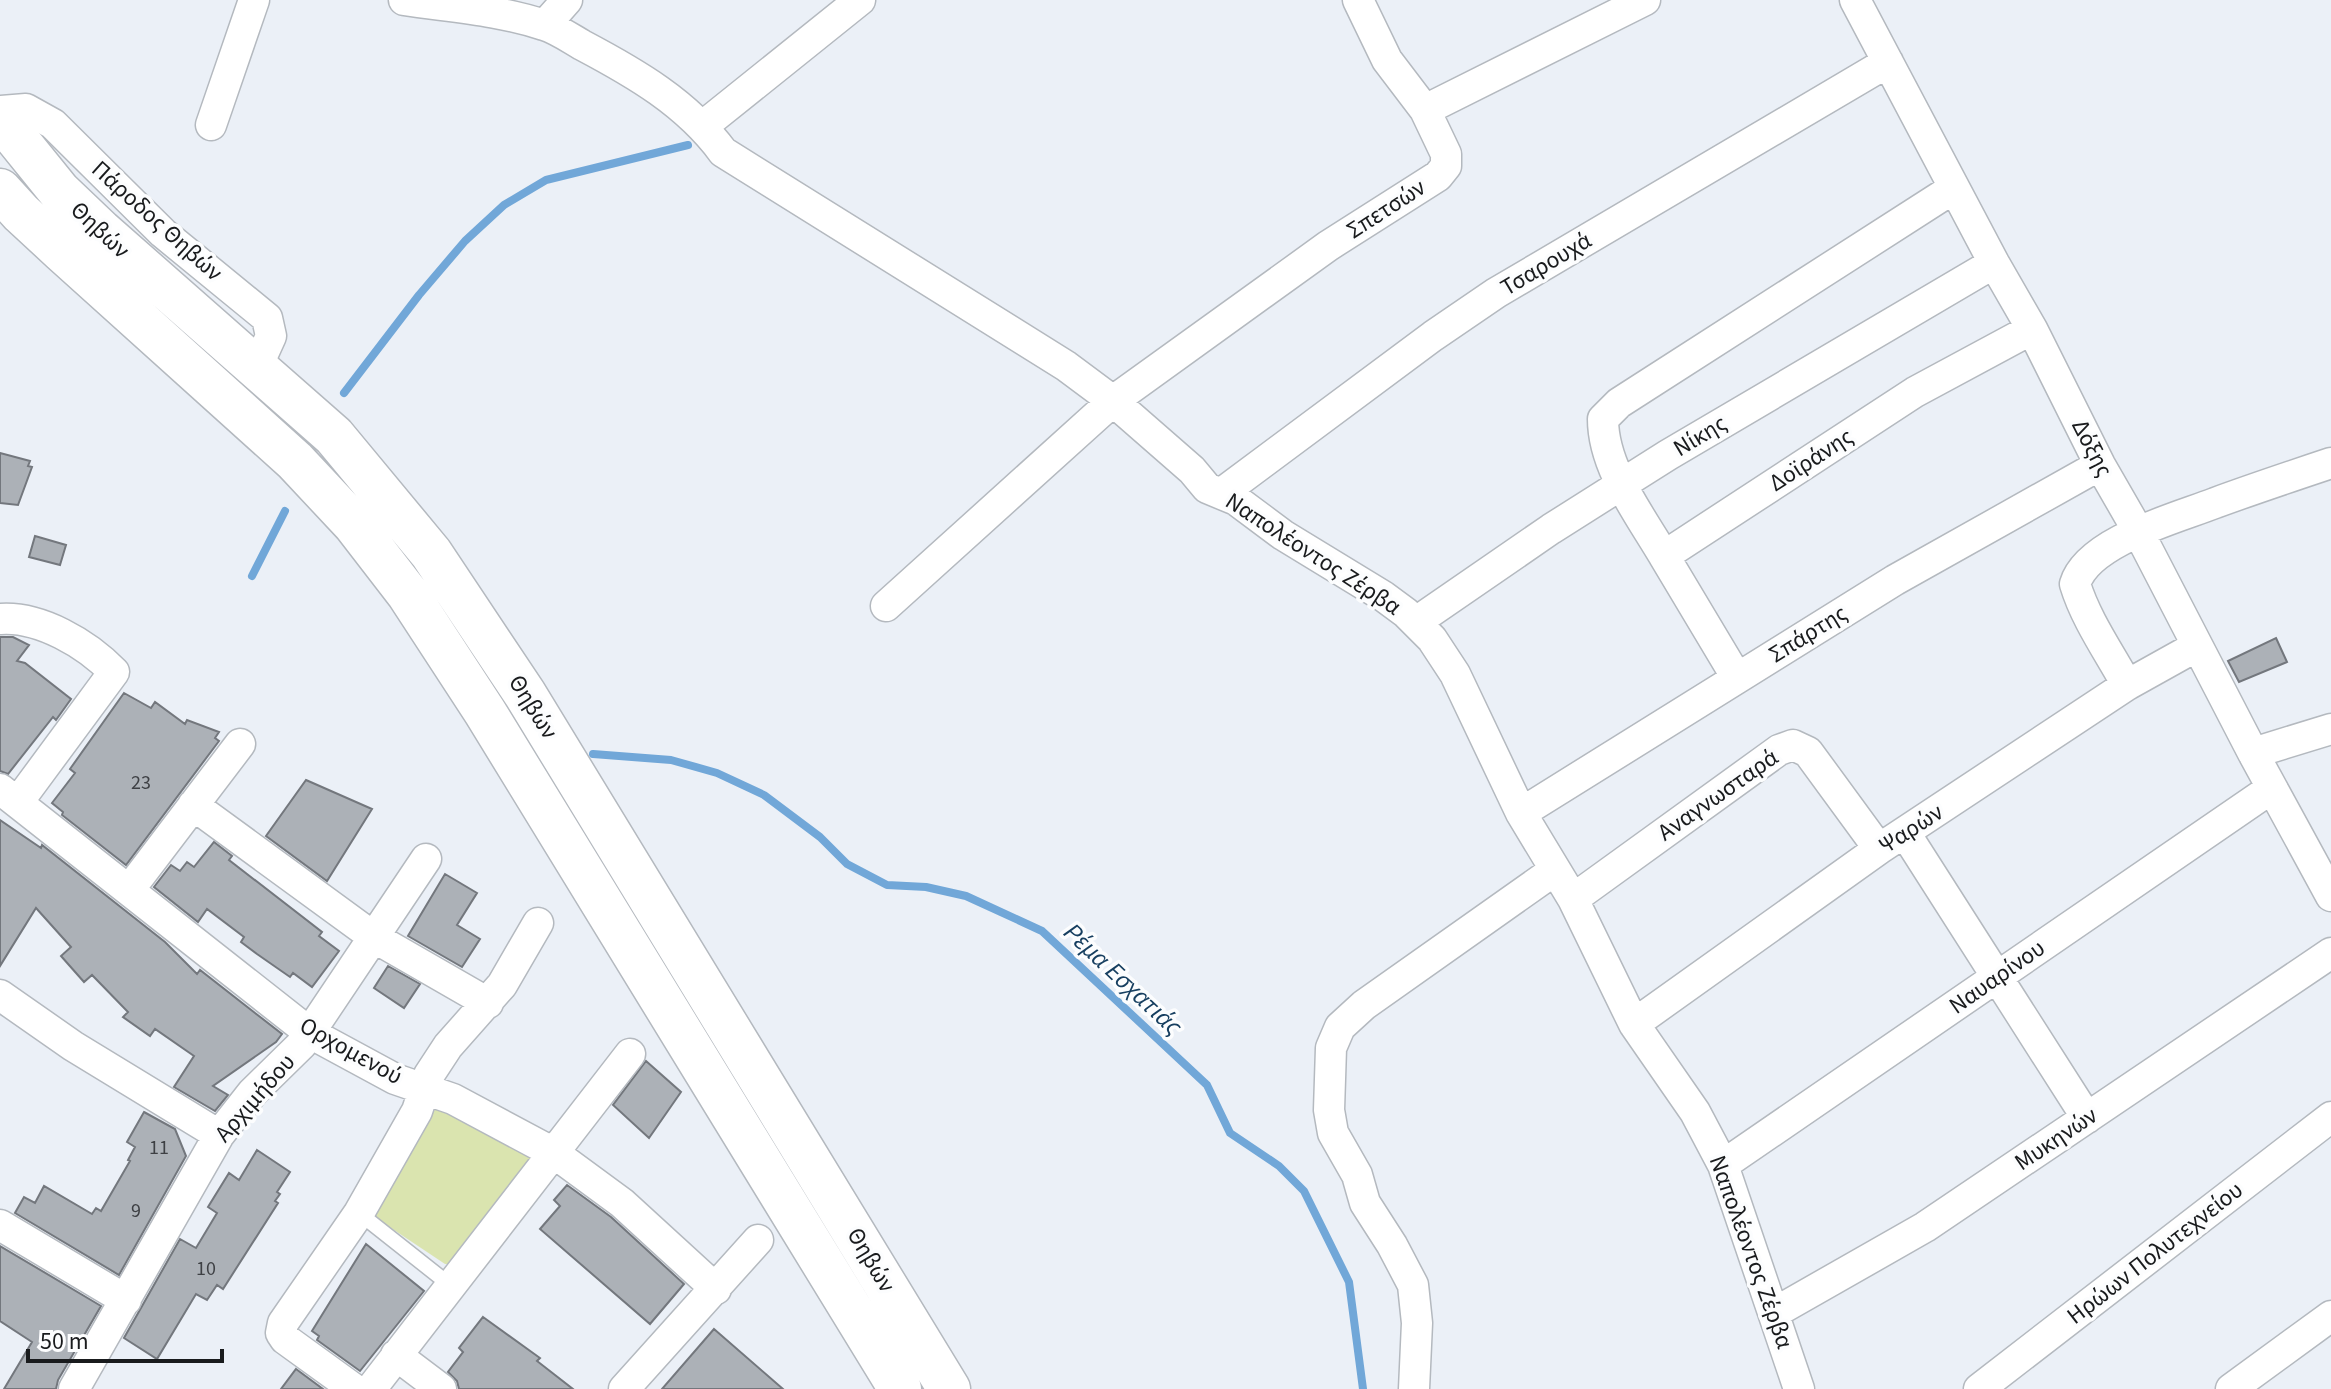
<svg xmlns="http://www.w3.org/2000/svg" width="2331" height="1389" viewBox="0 0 2331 1389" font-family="'Source Sans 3',sans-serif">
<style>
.green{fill:#dae4af}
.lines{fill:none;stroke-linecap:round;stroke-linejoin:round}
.stream{stroke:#71a7d8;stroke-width:8}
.building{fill:#acb1b7;stroke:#73777d;stroke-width:2}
.lane-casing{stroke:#b4b9bf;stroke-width:17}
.street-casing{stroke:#b4b9bf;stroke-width:33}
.secondary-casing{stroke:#b4b9bf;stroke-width:45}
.lane{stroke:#fff;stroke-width:14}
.street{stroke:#fff;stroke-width:30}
.secondary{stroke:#fff;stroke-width:42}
.labels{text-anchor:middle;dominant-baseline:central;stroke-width:7;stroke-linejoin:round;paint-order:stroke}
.number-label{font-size:20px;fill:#3e4044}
.street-label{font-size:24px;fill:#191b1d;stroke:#fcfdfe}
.water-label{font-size:26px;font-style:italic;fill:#173f60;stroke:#fcfdfe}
</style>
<rect width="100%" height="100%" fill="#ebf0f7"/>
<!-- green -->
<path class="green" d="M437,1106L536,1152L457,1264H445L376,1218L373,1213Z"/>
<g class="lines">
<!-- stream -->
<path class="stream" d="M344,393L419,295L465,241L504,205L546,180L688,145
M252,576L285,511
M593,754L671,760L717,773L764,795L820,837L847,864L887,885L926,887L966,896L1042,931L1207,1085L1230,1133L1279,1166L1304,1191L1349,1282L1363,1389"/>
</g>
<!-- building -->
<path class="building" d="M0,453L30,461L28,466L32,467L18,505L0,503Z
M35,536L66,545L60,565L29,557Z
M0,637H13L29,645L17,661L25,663L71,699L56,720L53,717L8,774L0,771Z
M2276,638L2287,662L2239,682L2228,661Z
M124,693L151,708L155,702L185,724L187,720L219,732L215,738L219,741L126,865L62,815L63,812L52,803L75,773L70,769Z
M306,780L372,809L327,881L266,836Z
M0,820L41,848L42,845L165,942L197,974L200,970L282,1034L276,1042L213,1086L228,1095L215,1111L174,1087L194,1056L155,1029L150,1036L123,1017L128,1012L92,975L84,982L61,956L71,947L36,908L0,966Z
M214,842L232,856L229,860L322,932L319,936L339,951L312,987L293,973L290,977L257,954L241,942L244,937L207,909L198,922L154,887L171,865L180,871L187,862L194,867Z
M445,874L477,893L457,925L480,939L462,967L408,936Z
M388,966L420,984L404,1008L374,988Z
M646,1061L681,1092L649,1138L613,1105Z
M144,1112L175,1129L186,1156L119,1275L15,1213L24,1197L35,1203L44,1186L92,1214L96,1208L101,1211L130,1161L128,1160L135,1147L127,1142Z
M257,1150L290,1172L277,1192L280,1194L275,1201L278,1203L223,1289L217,1285L207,1300L196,1294L157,1359L124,1338L180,1239L196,1248L217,1213L208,1207L229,1173L239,1180Z
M567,1185L611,1217L684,1284L650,1324L540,1229L560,1206L554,1200Z
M366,1244L424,1291L360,1371L317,1340L319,1336L312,1331Z
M0,1246L101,1306L58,1380L56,1389H4L32,1342L0,1321Z
M483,1317L540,1358L537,1361L573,1389H459L457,1381L448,1372L463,1352L459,1348Z
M714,1329L783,1389H662Z
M296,1369L323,1389H281Z"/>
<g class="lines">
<!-- lane casing -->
<g class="lane-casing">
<path id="lane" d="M359,1213L450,1285"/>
</g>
<!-- street casing -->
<g class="street-casing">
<path id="street" d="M404,0C450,7 499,10 544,25C557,29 570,38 582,45C635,73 687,103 723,152L1066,366L1113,401L1192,470L1207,488L1236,500L1283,535L1383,596L1406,613L1432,639L1455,674L1521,813L1573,899L1634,1024L1695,1112L1723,1165L1799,1389
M1358,0L1387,60L1425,110
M1855,0L1994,263L2032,329L2100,465L2138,531L2253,753L2331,896
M545,25L567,0
M0,111L26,109L53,124L163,233L267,318L271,336L257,367
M211,125L254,0
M703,126L860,0
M1954,188L1619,403L1603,419C1603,468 1640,515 1664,556L1915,392L2032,329
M1222,493L1433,336L1496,293L1888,62
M1664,556L1737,678
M886,606L1113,401L1328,246L1438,176L1446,166V154L1425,110L1645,0
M0,619C40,616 87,644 114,672L18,802
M1416,622L1551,529L1668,455L1994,263
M2127,685C2109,652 2086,620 2075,584C2088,541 2177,518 2215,503C2253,489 2292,476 2331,463
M2253,753L2331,729
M0,789L310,1033L395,1079L453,1099L554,1153L622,1203L716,1289
M193,805L375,938L488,1003
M1521,813L1895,580L2100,465
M1905,833L2087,1118
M129,890L240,744
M1573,899L1779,750L1793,745L1808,752L1879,849
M0,995L73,1046L219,1135
M1634,1024L1879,849L2127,685L2197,646
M1723,1165L2272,788
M0,1225L126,1300
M1774,1313L1925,1227L2331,953
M396,1355L441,1389
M74,1389L219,1135L252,1093L302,1044L426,859
M354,1389L285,1339L281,1333L283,1323L359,1213L417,1111L429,1075L448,1046L502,985L538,923
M371,1389L630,1054
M624,1389L758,1240
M1414,1389L1417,1323L1413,1285L1392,1245L1365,1203L1357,1175L1333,1133L1329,1110L1331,1048L1340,1027L1364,1005L1555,870
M1979,1389L2331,1117
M2231,1389L2331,1316"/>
</g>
<!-- secondary casing -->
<g class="secondary-casing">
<path id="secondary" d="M0,118L59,191L101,231L334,436L431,553L525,694L949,1389
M0,190L21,213L62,251L295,461L354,524L408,594L485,712L900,1389"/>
</g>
<!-- lane -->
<use href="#lane" class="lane"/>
<!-- street -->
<use href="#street" class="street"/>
<!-- secondary -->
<use href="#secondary" class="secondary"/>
</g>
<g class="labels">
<!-- number labels -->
<g class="number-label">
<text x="141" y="783">23</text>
<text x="159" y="1148">11</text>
<text x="136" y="1211">9</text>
<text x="206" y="1269">10</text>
</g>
<!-- street labels -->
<g class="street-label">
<text transform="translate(1386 209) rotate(-33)">Σπετσών</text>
<text transform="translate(157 221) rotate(42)">Πάροδος Θηβών</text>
<text transform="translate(100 230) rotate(43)">Θηβών</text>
<text transform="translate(1546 264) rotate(-31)">Τσαρουχά</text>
<text transform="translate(1700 436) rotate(-31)">Νίκης</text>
<text transform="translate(2092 448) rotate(63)">Δόξης</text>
<text transform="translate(1811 460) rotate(-33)">Δοϊράνης</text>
<text transform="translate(1313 554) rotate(33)">Ναπολέοντος Ζέρβα</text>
<text transform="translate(1808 634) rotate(-32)">Σπάρτης</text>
<text transform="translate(533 707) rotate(58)">Θηβών</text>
<text transform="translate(1718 795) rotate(-35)">Αναγνωσταρά</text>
<text transform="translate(1911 829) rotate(-33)">Ψαρών</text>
<text transform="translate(1997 977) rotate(-35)">Ναυαρίνου</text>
<text transform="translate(351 1051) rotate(29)">Ορχομενού</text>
<text transform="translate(255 1098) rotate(-49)">Αρχιμήδου</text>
<text transform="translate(2056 1139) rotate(-34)">Μυκηνών</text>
<text transform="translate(1751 1252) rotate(70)">Ναπολέοντος Ζέρβα</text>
<text transform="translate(2155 1253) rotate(-38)">Ηρώων Πολυτεχνείου</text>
<text transform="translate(871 1260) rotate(59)">Θηβών</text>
</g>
<!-- water labels -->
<g class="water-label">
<text transform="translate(1123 979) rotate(43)">Ρέμα Εσχατιάς</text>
</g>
</g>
<!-- scale -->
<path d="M28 1349v12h194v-12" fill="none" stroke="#191b1d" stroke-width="4"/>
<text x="40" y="1349" font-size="24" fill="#191b1d" stroke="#fcfdfe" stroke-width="6" paint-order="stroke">50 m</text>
</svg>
